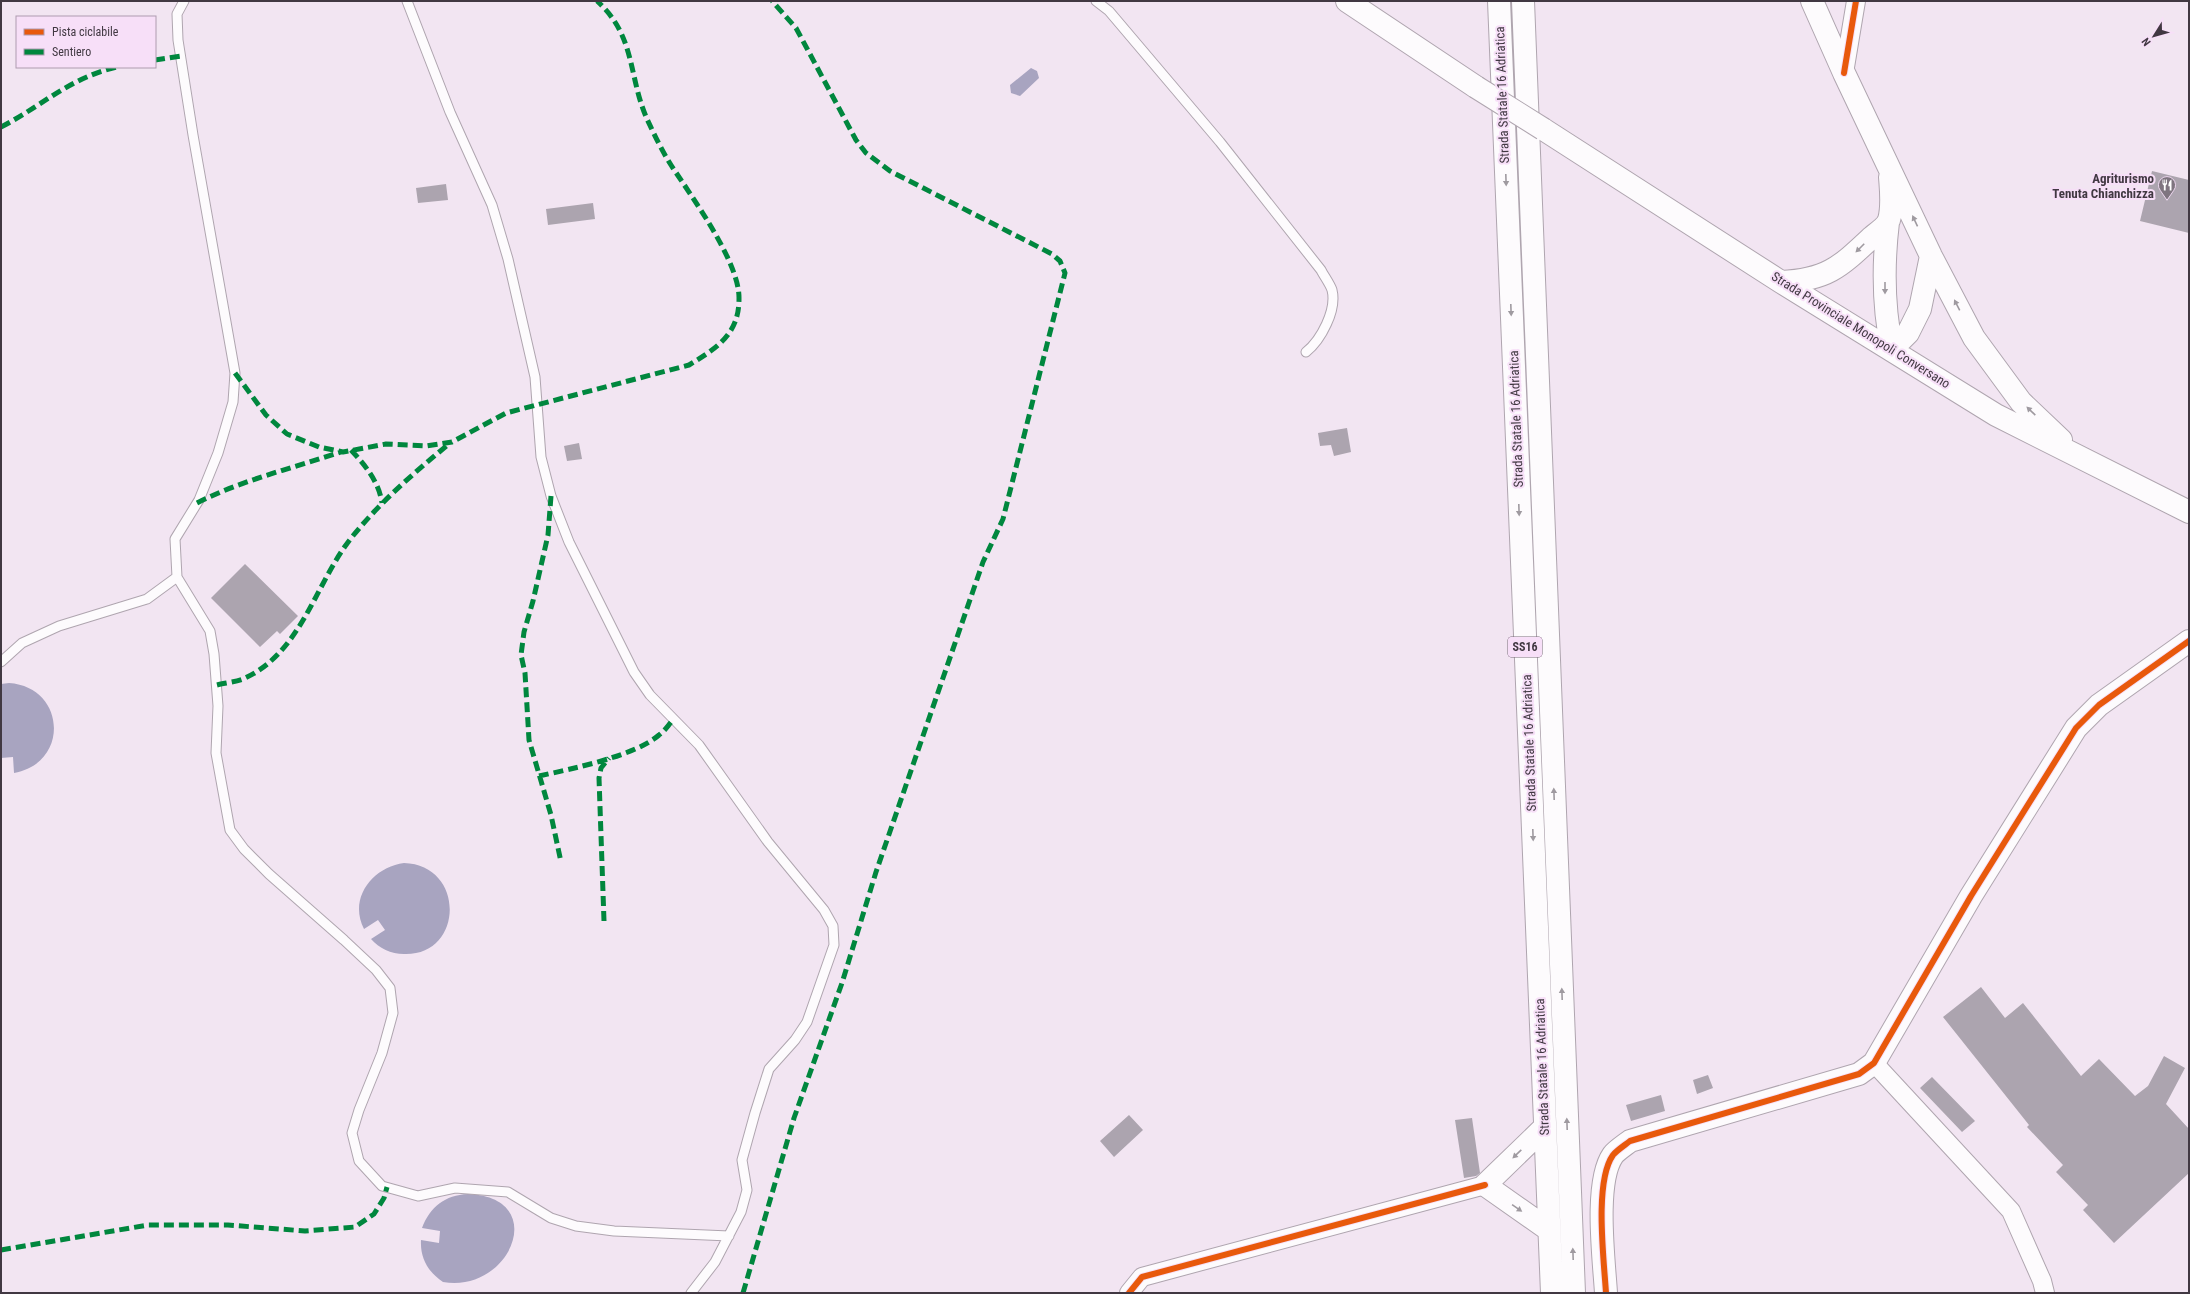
<svg xmlns="http://www.w3.org/2000/svg" width="2190" height="1294" viewBox="0 0 2190 1294" font-family="'Roboto Condensed',sans-serif">
<style>
.water{fill:#a8a4c0}
.building{fill:#aca4af}
.lines{fill:none;stroke-linecap:round;stroke-linejoin:round}
.lane-casing{stroke:#afa5af;stroke-width:11}
.street-casing{stroke:#afa5af;stroke-width:20}
.secondary-casing{stroke:#afa5af;stroke-width:24}
.highway-casing{stroke:#afa5af;stroke-width:24}
.lane{stroke:#fdfbfd;stroke-width:9}
.street{stroke:#fdfbfd;stroke-width:18}
.secondary{stroke:#fdfbfd;stroke-width:22}
.highway{stroke:#fdfbfd;stroke-width:22}
.secondary-bridge-casing{stroke:#afa5af;stroke-width:24;stroke-linecap:butt}
.secondary-bridge{stroke:#fdfbfd;stroke-width:22}
.quiet{stroke:#00873e;stroke-width:5;stroke-dasharray:10 5;stroke-linecap:butt}
.cycleway-casing{stroke:#f7dff8;stroke-width:8}
.cycleway{stroke:#e8590c;stroke-width:6}
.oneway{fill:#9f9aa0}
.labels{text-anchor:middle;dominant-baseline:central;stroke-width:4;stroke-linejoin:round;paint-order:stroke}
.shield{fill:#f7dff8;stroke:#786a79;stroke-width:1}
.shield-label{font-size:12px;font-weight:bold;fill:#413842}
.street-label{font-size:13px;fill:#413842;stroke:#f7dff8}
.poi-label{font-size:13px;font-weight:bold;fill:#413842;stroke:#f7dff8;text-anchor:end}
</style>
<rect width="100%" height="100%" fill="#f2e5f2"/>
<!-- water -->
<path class="water" d="M1031,68L1037,71L1039,78L1020,96L1011,93L1010,85Z
M9,683C66,687 70,763 14,773L13,757L1,758V684Z
M404,863C466,865 464,956 404,954C391,954 379,948 371,939L385,930L378,920L364,929C348,898 373,867 404,863Z
M468,1194C551,1197 510,1294 443,1282C428,1272 420,1258 421,1240L439,1243L440,1231L422,1228C430,1207 445,1195 468,1194Z"/>
<!-- building -->
<path class="building" d="M2152,171L2189,180V233L2140,221Z
M446,184L448,200L418,203L416,188Z
M593,203L595,219L548,225L546,209Z
M1347,428L1351,452L1334,456L1331,445L1320,446L1318,433Z
M579,443L582,459L567,461L564,446Z
M245,564L298,616L280,634L277,631L260,647L211,598Z
M1981,987L2005,1018L2023,1003L2081,1076L2099,1059L2135,1096L2148,1086L2164,1056L2185,1068L2166,1104L2189,1129V1173L2114,1243L2083,1210L2088,1205L2056,1172L2063,1165L2027,1127L2029,1125L1943,1017Z
M1708,1075L1713,1088L1697,1094L1693,1080Z
M1932,1077L1975,1121L1962,1132L1920,1088Z
M1661,1095L1665,1111L1631,1121L1626,1105Z
M1129,1115L1143,1130L1114,1157L1100,1141Z
M1472,1118L1480,1173L1476,1176L1464,1178L1455,1120Z"/>
<g class="lines">
<!-- lane casing -->
<g class="lane-casing">
<path id="lane" d="M184,1L177,14L178,40L193,135L235,373L233,402L218,453L199,500L175,539L177,577L210,631L214,654L218,706L216,753L230,830L244,849L269,874L344,940L376,970L390,988L393,1013L382,1053L359,1110L352,1133L359,1161L382,1186L418,1196L455,1188L508,1192L551,1218L576,1226L614,1231L729,1236
M407,1L450,112L492,205L508,259L535,377L541,457L551,496L569,542L634,672L650,695L699,745L768,842L824,910L833,926L834,945L807,1022L795,1040L769,1069L755,1113L742,1160L747,1190L741,1212L715,1262L691,1293
M1096,1L1109,11L1220,142L1321,270C1324,276 1330,284 1332,290C1337,310 1321,340 1306,352
M1,662L22,643L59,626L147,599L177,577"/>
</g>
<!-- street casing -->
<g class="street-casing">
<path id="street" d="M1844,73L1856,1
M1874,1063L2011,1211L2042,1281L2045,1293
M1129,1293L1142,1277L1485,1185"/>
</g>
<!-- secondary casing -->
<g class="secondary-casing">
<path id="secondary" d="M1347,1L1476,87
M1812,1L1844,73L1931,256L1974,338L2021,402L2061,440
M1543,129L1781,282L1996,415L2189,512
M1888,222C1883,264 1883,307 1892,349
M1781,282C1827,280 1840,267 1872,237C1877,233 1887,226 1889,220C1893,206 1891,191 1890,177
M1892,349L1908,333L1920,309L1931,256
M1606,1293C1604,1260 1594,1182 1613,1155C1617,1150 1625,1145 1630,1141L1859,1074L1874,1063L1971,896L2076,728L2099,705L2189,641"/>
</g>
<!-- highway casing -->
<g class="highway-casing">
<path id="highway" d="M1499,1L1552,1293
M1523,1L1574,1293
M1545,1127L1485,1185L1549,1230"/>
</g>
<!-- lane -->
<use href="#lane" class="lane"/>
<!-- street -->
<use href="#street" class="street"/>
<!-- secondary -->
<use href="#secondary" class="secondary"/>
<!-- highway -->
<use href="#highway" class="highway"/>
<!-- secondary-bridge casing -->
<g class="secondary-bridge-casing">
<path id="secondary-bridge" d="M1476,87L1543,129"/>
</g>
<!-- secondary-bridge -->
<use href="#secondary-bridge" class="secondary-bridge"/>
<!-- quiet -->
<path class="quiet" d="M155,60L181,56
M1,127C42,106 69,78 117,67
M235,373L266,415L287,434L319,447L343,452L386,444L426,446L452,442L506,413L689,365C717,348 739,334 739,299C740,262 691,196 671,165C662,151 654,134 647,119C628,76 636,36 597,1
M351,450C365,465 379,482 382,503
M551,496L548,535L533,601L524,632L521,655L525,673L529,740L551,815L561,862
M197,503C242,480 293,468 341,452
M217,685C225,683 235,682 243,679C302,653 315,583 352,537C381,501 415,472 450,443
M539,776C571,769 635,756 659,735C665,731 669,724 674,719
M604,921L599,778L601,768L609,758
M1,1250L148,1225H228L305,1231L355,1227L374,1214L384,1198L387,1187
M743,1293L794,1118L842,983L876,872L983,562L1003,519L1065,273L1060,261L1052,254L890,171L866,153L856,140L796,28L772,1"/>
<!-- cycleway casing -->
<g class="cycleway-casing">
<path id="cycleway" d="M1844,73L1856,1
M1129,1293L1142,1277L1485,1185
M1606,1293C1604,1260 1594,1182 1613,1155C1617,1150 1625,1145 1630,1141L1859,1074L1874,1063L1971,896L2076,728L2099,705L2189,641"/>
</g>
<!-- cycleway -->
<use href="#cycleway" class="cycleway"/>
</g>
<!-- one-way arrows -->
<defs><path id="oneway-solid" d="M-6-.8H1V-3.2L6.5 0L1 3.2V.8H-6Z"/></defs>
<g class="oneway">
<use href="#oneway-solid" transform="translate(1506 180) rotate(88)"/>
<use href="#oneway-solid" transform="translate(1915 221) rotate(-115)"/>
<use href="#oneway-solid" transform="translate(1860 248) rotate(135)"/>
<use href="#oneway-solid" transform="translate(1885 288) rotate(90)"/>
<use href="#oneway-solid" transform="translate(1957 305) rotate(-117)"/>
<use href="#oneway-solid" transform="translate(1511 310) rotate(88)"/>
<use href="#oneway-solid" transform="translate(2031 411) rotate(-136)"/>
<use href="#oneway-solid" transform="translate(1519 510) rotate(88)"/>
<use href="#oneway-solid" transform="translate(1554 794) rotate(-92)"/>
<use href="#oneway-solid" transform="translate(1533 835) rotate(88)"/>
<use href="#oneway-solid" transform="translate(1562 994) rotate(-92)"/>
<use href="#oneway-solid" transform="translate(1567 1124) rotate(-92)"/>
<use href="#oneway-solid" transform="translate(1517 1154) rotate(136)"/>
<use href="#oneway-solid" transform="translate(1517 1208) rotate(35)"/>
<use href="#oneway-solid" transform="translate(1573 1254) rotate(-92)"/>
</g>
<!-- icons -->
<defs>
<g id="restaurant-pin" transform="scale(0.9)"><path d="M0 17L-7.5 6A9.5 9.5 0 1 1 7.5 6Z" fill="#7f7580" stroke="#f7dff8"/><path d="M-5-6h1v4h1v-4h1v4h1v-4h1v5L-1.5 .5V6h-2V.5L-5-1ZM5-6V6H3V1.5H1.5Q1.5-4 5-6Z" fill="#fff"/></g>
</defs>
<g fill-rule="evenodd">
<use href="#restaurant-pin" x="2167" y="185"/>
</g>
<g class="labels">
<!-- shield labels -->
<rect class="shield" x="1508" y="637" width="34" height="20" rx="3"/>
<g class="shield-label">
<text x="1525" y="647">SS16</text>
</g>
<!-- street labels -->
<g class="street-label">
<text transform="translate(1502 95) rotate(-92)">Strada Statale 16 Adriatica</text>
<text transform="translate(1861 330) rotate(32)">Strada Provinciale Monopoli Conversano</text>
<text transform="translate(1516 419) rotate(-92)">Strada Statale 16 Adriatica</text>
<text transform="translate(1529 743) rotate(-92)">Strada Statale 16 Adriatica</text>
<text transform="translate(1542 1067) rotate(-92)">Strada Statale 16 Adriatica</text>
</g>
<!-- poi labels -->
<g class="poi-label">
<text x="2154" y="178">Agriturismo<tspan x="2154" dy="15">Tenuta Chianchizza</tspan></text>
</g>
</g>
<!-- border -->
<rect width="2190" height="1294" fill="none" stroke="#413842" stroke-width="4"/>
<!-- legend -->
<rect x="16" y="16" width="140" height="52" fill="#f7dff8" stroke="#ae9caf"/>
<rect x="24" y="29" width="20" height="6" fill="#e8590c" stroke="#ae9caf"/>
<text x="52" y="36" font-size="12" fill="#413842">Pista ciclabile</text>
<rect x="24" y="49" width="20" height="6" fill="#00873e" stroke="#ae9caf"/>
<text x="52" y="56" font-size="12" fill="#413842">Sentiero</text>
<!-- north arrow -->
<g transform="translate(2154 36) rotate(233)" stroke="#f7dff8" stroke-width="3" paint-order="stroke">
<path d="M0-3L7 15L0 10L-7 15Z" fill="#413842"/>
<text y="-6" font-size="11" font-weight="bold" text-anchor="middle" fill="#413842">N</text>
</g>
</svg>
